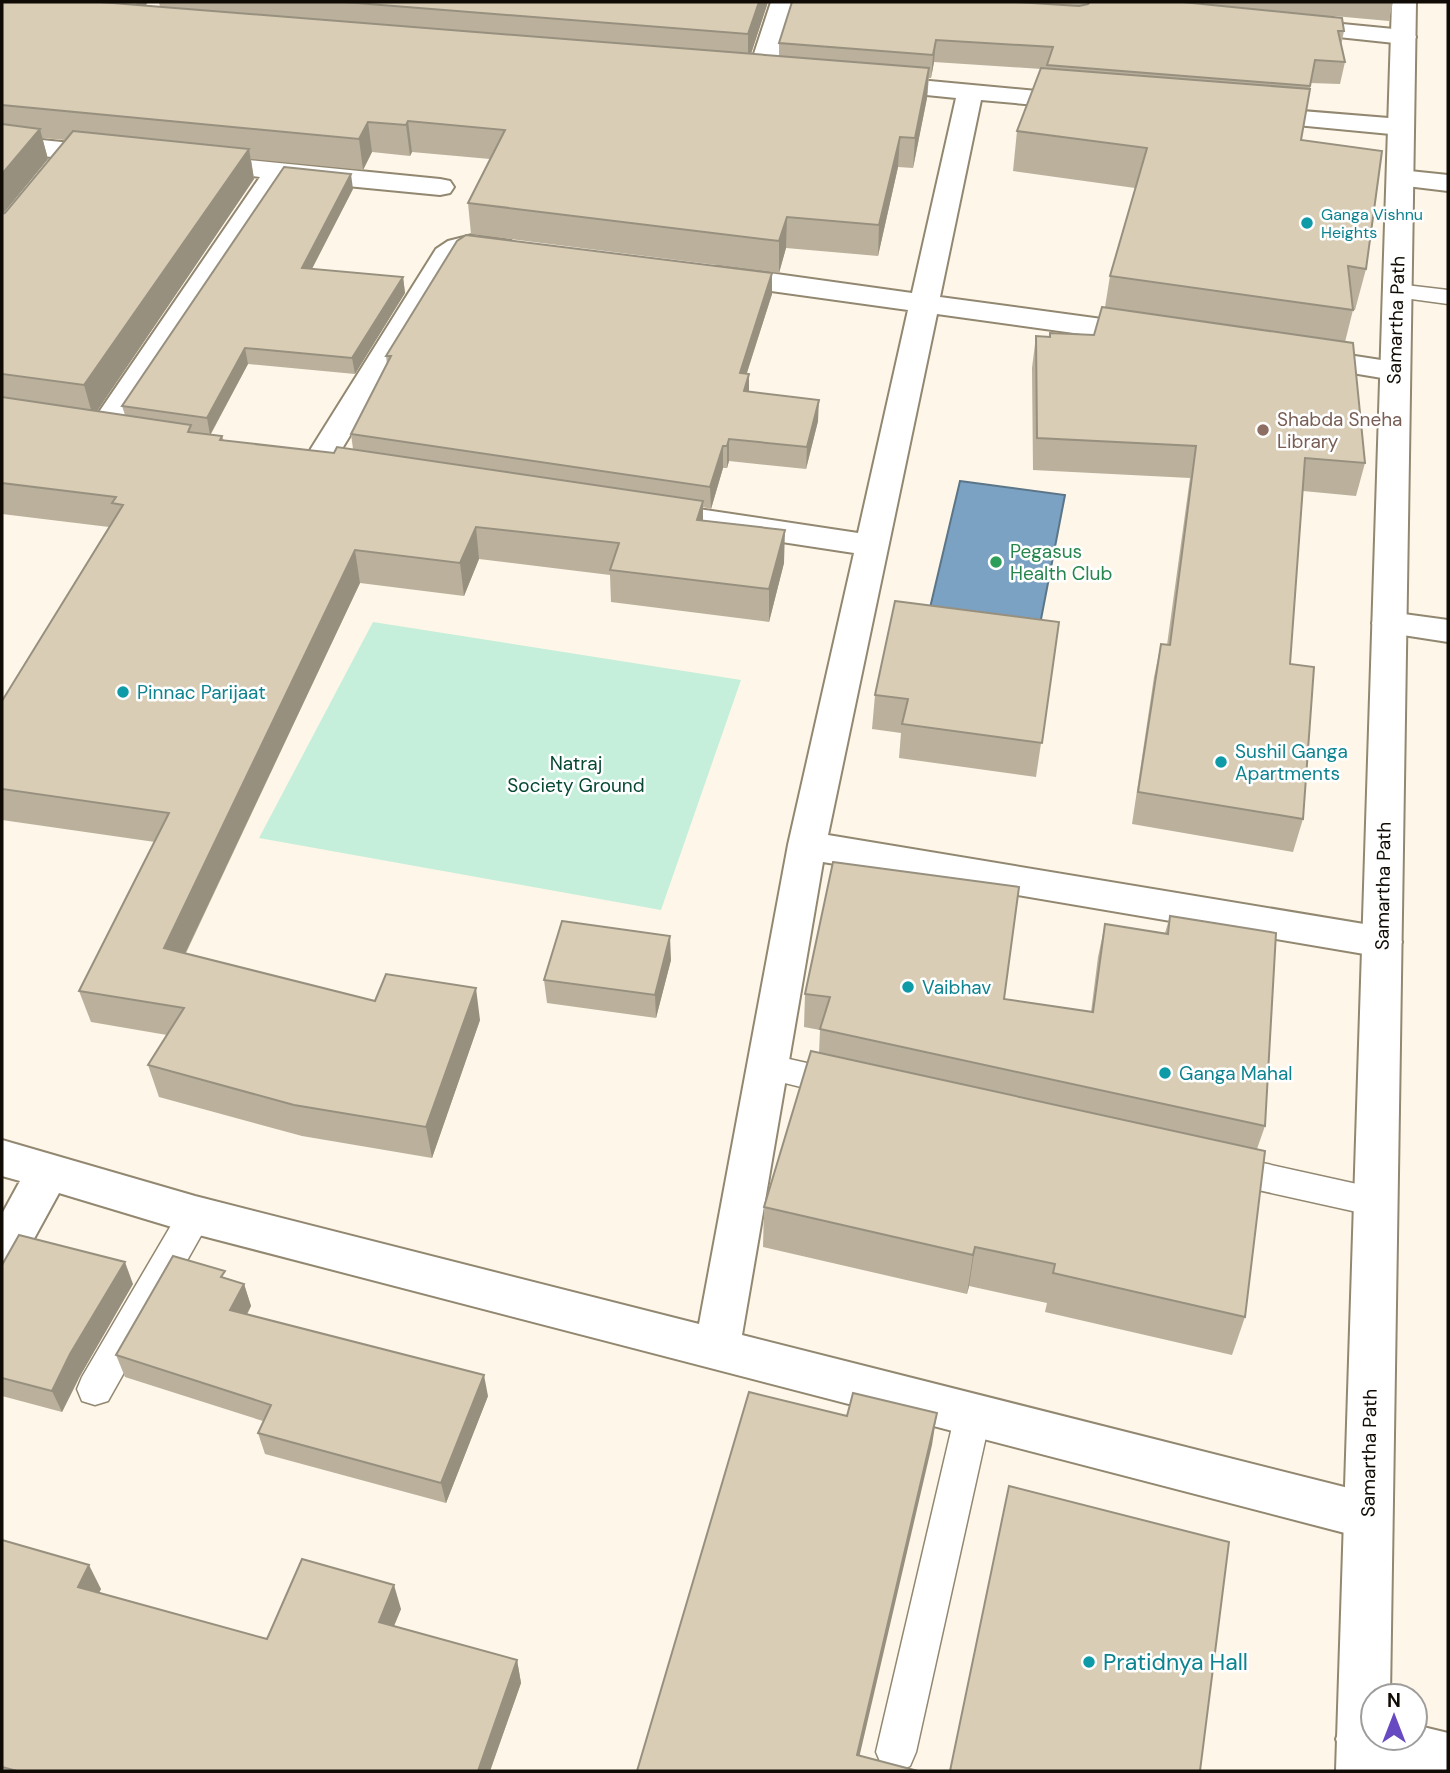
<svg xmlns="http://www.w3.org/2000/svg" width="1450" height="1773" viewBox="0 0 1450 1773" font-family="'DM Sans',sans-serif">
<style>
.green{fill:#c5efda}
.water{fill:#7ba2c2;stroke:#5b7589;stroke-width:2}
.lines{fill:none;stroke-linecap:round;stroke-linejoin:round}
.service-casing{stroke:#928770;stroke-width:3}
.minor-casing{stroke:#928770;stroke-width:4}
.tertiary-casing{stroke:#928770;stroke-width:4}
.service{fill:#fff;fill-rule:evenodd}
.minor{fill:#fff;fill-rule:evenodd}
.tertiary{fill:#fff;fill-rule:evenodd}
.wall{fill:#bbb09c;fill-rule:evenodd}
.shaded-wall{fill:#98907f}
.building{fill:#d9cdb5;stroke:#98907f;stroke-width:2}
.culture-dot{fill:#0f9aa8;stroke:#fff;stroke-width:2.5}
.education-dot{fill:#8d6e63;stroke:#fff;stroke-width:2.5}
.leisure-dot{fill:#2e9e5b;stroke:#fff;stroke-width:2.5}
.labels{text-anchor:middle;dominant-baseline:central;stroke-width:5;stroke-linejoin:round;paint-order:stroke}
.far-culture-label{font-size:16px;fill:#0d838f;stroke:#fff;text-anchor:start}
.street-label{font-size:19px;fill:#100b04;stroke:#fff}
.education-label{font-size:19px;fill:#785e54;stroke:#fff;text-anchor:start}
.leisure-label{font-size:19px;fill:#27864d;stroke:#fff;text-anchor:start}
.culture-label{font-size:19px;fill:#0d838f;stroke:#fff;text-anchor:start}
.park-label{font-size:19px;fill:#064831;stroke:#fff}
.near-culture-label{font-size:23px;fill:#0d838f;stroke:#fff;text-anchor:start}
</style>
<rect width="100%" height="100%" fill="#fef6e8"/>
<!-- green -->
<path class="green" d="M373,622L741,680L661,910L259,838Z"/>
<!-- water -->
<path class="water" d="M960,481L1065,495L1036,645L925,629Z"/>
<g class="lines">
<!-- service casing -->
<g class="service-casing">
<path id="service" d="M1397,284L1448,290V304L1389,296L1386,291L1389,286Z
M767,1054L842,1071L853,1075L858,1084L853,1093L842,1097L756,1076L751,1067L756,1058Z
M1222,1154L1375,1188L1387,1192L1392,1202L1387,1212L1375,1216L1222,1182L1210,1178L1205,1168L1210,1158Z
M195,1201L207,1205L212,1215L207,1225L108,1401L95,1405L82,1401L77,1389L82,1377L183,1205Z
M973,1397L986,1402L991,1414L916,1752L910,1766L899,1771L882,1766L876,1752L955,1414L960,1402Z"/>
</g>
<!-- minor casing -->
<g class="minor-casing">
<path id="minor" d="M771,2H795L773,75L769,80L760,83L751,80L747,75Z
M1291,19L1404,30L1413,32L1416,37L1413,42L1404,44L1282,31L1279,26L1282,21Z
M876,76L1090,96L1094,101L1090,106L1081,109L981,100L940,297L1146,325L1156,328L1161,334L1156,340L1146,343L937,314L828,835L1382,927L1396,931L1402,942L1396,953L1382,957L823,862L742,1335L1368,1493L1385,1500L1392,1516L1385,1532L1368,1539L195,1234L59,1193L18,1268L2,1273V1214L20,1181L2,1176V1140L195,1196L699,1324L788,845L854,553L652,522L641,519L636,512L641,505L652,502L858,533L908,310L720,284L710,281L706,275L710,269L720,266L912,293L956,98L867,89L863,84L867,79Z
M1253,107L1401,119L1410,121L1414,127L1410,133L1401,135L1244,120L1240,115L1244,110Z
M2,136L111,147L120,149L124,155L120,161L111,163L2,152Z
M199,155L440,179L450,181L454,187L450,193L440,195L285,180L113,438L102,440L91,438L86,431L260,177L190,169L186,163L190,157Z
M1400,170L1448,175V191L1390,184L1387,178L1390,172Z
M472,235L511,241L515,247L511,253C492,258 473,246 457,260L329,470L318,473L307,470L302,463L436,249L448,241Z
M1303,348L1394,362L1405,365L1409,371L1405,377L1394,380L1292,363L1288,357L1292,351Z
M1389,612L1448,620V642L1377,631L1372,623L1377,615Z
M1362,1713L1373,1715V1738H1415V1725L1448,1733V1771H1388L1343,1758L1336,1739L1343,1720Z"/>
</g>
<!-- tertiary casing -->
<g class="tertiary-casing">
<path id="tertiary" d="M1392,2H1416L1390,1696H1373V1738H1389V1771H1336Z"/>
</g>
<!-- service -->
<use href="#service" class="service"/>
<!-- minor -->
<use href="#minor" class="minor"/>
<!-- tertiary -->
<use href="#tertiary" class="tertiary"/>
</g>
<!-- wall -->
<path class="wall" d="M2,2H148L146,5L160,7L159,2H768L751,54L779,56V43L792,2H1393L1389,21L1334,16L1344,31L1341,46L1345,62L1340,84L1311,83L1301,140L1366,269L1355,310H1353L1345,342L1365,463L1356,496L1303,491L1290,664L1303,819L1293,852L1132,824L1154,677L1161,644L1167,645L1190,478L1033,470L1032,368L1036,336L1050,337V333L1094,335L1105,307L1110,276L1135,188L1013,171L1017,131L1041,69L934,62L931,78H929L927,98L913,168L898,167L878,256L786,248L779,273L471,234L468,203L490,159L412,152L410,156L372,152L363,170L251,159L254,179L97,411L125,415L122,406L353,189L312,269L403,277L405,293L355,374L248,364L211,434L222,436L224,441L334,453L353,449L351,434L387,364L386,356L772,273V294L747,373L749,374V392L818,421L806,469L729,461L727,468H723L711,509L703,507V521L784,563L769,622L611,602L610,575L479,559L464,596L360,583L186,953L375,1001L480,1020L432,1158L302,1136L159,1097L148,1065L167,1035L91,1022L79,991L155,842L2,820V701L109,527L2,514ZM42,138L65,140L5,213H3L48,159Z
M1059,622L1036,777L899,758L901,733L872,729L875,695Z
M1170,916L1265,1126L1257,1149L1245,1317L1232,1355L1045,1312L1047,1303L969,1286L967,1294L763,1247L764,1207L819,1053L820,1030L804,1027L805,994L1004,999L1091,1012L1098,957L1105,924L1165,933Z
M671,960L656,1018L547,1003L544,980Z
M2,1265L133,1284L80,1376L62,1412L2,1396Z
M227,1278L244,1284L251,1306L247,1315L488,1396L446,1503L265,1454L258,1433L263,1421L125,1377L116,1355Z
M2,1540L101,1589L99,1593L267,1639L401,1609L394,1626L517,1660L521,1683L490,1771H2Z"/>
<!-- shaded-wall -->
<path class="shaded-wall" d="M136,2H148L139,14Z
M759,2H768L748,63V34Z
M936,40L934,62L931,78L933,55Z
M929,68L927,98L913,168L915,138Z
M408,121L412,152L410,156L406,125Z
M368,122L372,152L363,170L359,139Z
M40,129L48,159L2,215V174Z
M900,137L898,167L878,256L879,225Z
M249,149L254,179L93,417L84,385Z
M351,174L353,189L304,284L302,268Z
M787,217L786,248L779,273V241Z
M772,273V294L740,394V373Z
M403,277L405,293L355,374L352,358Z
M245,348L248,364L210,435L207,418Z
M749,374V395L744,391Z
M819,400L818,421L806,469L807,447Z
M729,439V461L727,468V446Z
M723,446V468L711,509L710,487Z
M703,501V533L697,520Z
M476,527L479,559L464,596L460,563Z
M785,530L784,563L769,622V589Z
M355,550L360,583L173,979L164,948Z
M670,936L671,960L656,1018L655,995Z
M476,988L480,1020L432,1158L426,1127Z
M975,1247L969,1286L967,1294L973,1255Z
M125,1262L133,1284L80,1376L62,1412L52,1391L70,1354Z
M244,1284L251,1306L237,1332L230,1310Z
M484,1375L488,1396L446,1503L441,1483Z
M937,1413L932,1445L856,1771L857,1755Z
M89,1565L101,1589L90,1610L78,1587Z
M394,1585L401,1609L386,1645L379,1622Z
M517,1660L521,1683L490,1771H478Z"/>
<!-- building -->
<path class="building" d="M2,2H100L929,68L915,138L900,137L879,225L787,217L779,241L468,203L505,130L408,121L406,125L368,122L359,139L2,105Z
M344,2H759L748,34Z
M792,2H1015L1079,6L1088,4L1090,2H1182L1342,18L1344,31H1338L1345,62L1315,60L1310,86L1047,65L1053,47L936,40L933,55L779,43Z
M1041,68L1310,89L1301,140L1382,151L1366,269L1348,266L1353,310L1110,276L1147,148L1017,131Z
M2,124L40,129L2,174Z
M73,131L249,149L84,385L2,374V214L5,213Z
M284,167L351,174L302,268L403,277L352,358L245,348L207,418L122,406Z
M466,235L772,273L740,373L749,374L744,391L819,400L807,447L729,439L727,446H723L710,487L351,434L391,356H386L457,241Z
M1102,307L1353,343L1365,463L1305,458L1290,664L1314,667L1303,819L1138,792L1161,644L1170,645L1196,446L1037,438L1036,336L1050,337V333L1094,335Z
M2,397L191,425L188,432L222,436L220,440L334,453L337,447L703,501L697,520L785,530L769,589L610,570L619,543L476,527L460,563L355,550L164,948L375,1001L386,974L476,988L426,1127L294,1105L148,1065L184,1008L79,991L169,813L2,789V701L123,505L112,503L116,497L2,483Z
M895,601L1059,622L1042,743L902,724L908,699L875,695Z
M833,862L1019,887L1004,999L1093,1012L1105,924L1168,934L1170,916L1276,933L1265,1126L820,1029L830,997L805,994Z
M562,921L670,936L655,995L544,980Z
M811,1051L1265,1151L1245,1317L1053,1273L1055,1264L975,1247L973,1255L764,1207Z
M19,1235L125,1262L70,1354L52,1391L2,1378V1265Z
M173,1256L225,1271L221,1277L244,1284L230,1310L484,1375L441,1483L258,1433L271,1405L116,1355Z
M749,1392L847,1416L853,1393L937,1413L857,1755L918,1771H637Z
M1009,1486L1229,1542L1200,1771H950Z
M2,1540L89,1565L78,1587L267,1639L302,1559L394,1585L379,1622L517,1660L478,1771H17L2,1767Z"/>
<!-- markers -->
<g class="culture-dot">
<circle cx="1307" cy="223" r="7"/>
<circle cx="123" cy="692" r="7"/>
<circle cx="1221" cy="762" r="7"/>
<circle cx="908" cy="987" r="7"/>
<circle cx="1165" cy="1073" r="7"/>
<circle cx="1089" cy="1662" r="7"/>
</g>
<circle class="education-dot" cx="1263" cy="430" r="7"/>
<circle class="leisure-dot" cx="996" cy="562" r="7"/>
<g class="labels">
<!-- far-culture labels -->
<g class="far-culture-label">
<text x="1321" y="214">Ganga Vishnu<tspan x="1321" dy="18">Heights</tspan></text>
</g>
<!-- street labels -->
<g class="street-label">
<text transform="translate(1396 320) rotate(-88)">Samartha Path</text>
<text transform="translate(1383 886) rotate(-89)">Samartha Path</text>
<text transform="translate(1369 1453) rotate(-89)">Samartha Path</text>
</g>
<!-- education labels -->
<g class="education-label">
<text x="1277" y="419">Shabda Sneha<tspan x="1277" dy="22">Library</tspan></text>
</g>
<!-- leisure labels -->
<g class="leisure-label">
<text x="1010" y="551">Pegasus<tspan x="1010" dy="22">Health Club</tspan></text>
</g>
<!-- culture labels -->
<g class="culture-label">
<text x="137" y="692">Pinnac Parijaat</text>
<text x="1235" y="751">Sushil Ganga<tspan x="1235" dy="22">Apartments</tspan></text>
<text x="922" y="987">Vaibhav</text>
<text x="1179" y="1073">Ganga Mahal</text>
</g>
<!-- park labels -->
<g class="park-label">
<text x="576" y="763">Natraj<tspan x="576" dy="22">Society Ground</tspan></text>
</g>
<!-- near-culture labels -->
<g class="near-culture-label">
<text x="1103" y="1662">Pratidnya Hall</text>
</g>
</g>
<!-- border -->
<rect width="1450" height="1773" fill="none" stroke="#100b04" stroke-width="7"/>
<!-- north arrow -->
<g transform="translate(1394 1717)"><circle r="33" fill="#ffffff" stroke="#9f9d9b" stroke-width="2"/>
<path d="M0-5L12 26L0 18L-12 26Z" fill="#674ac2"/>
<text y="-10" font-size="19" font-weight="bold" text-anchor="middle" fill="#100b04">N</text>
</g>
</svg>
